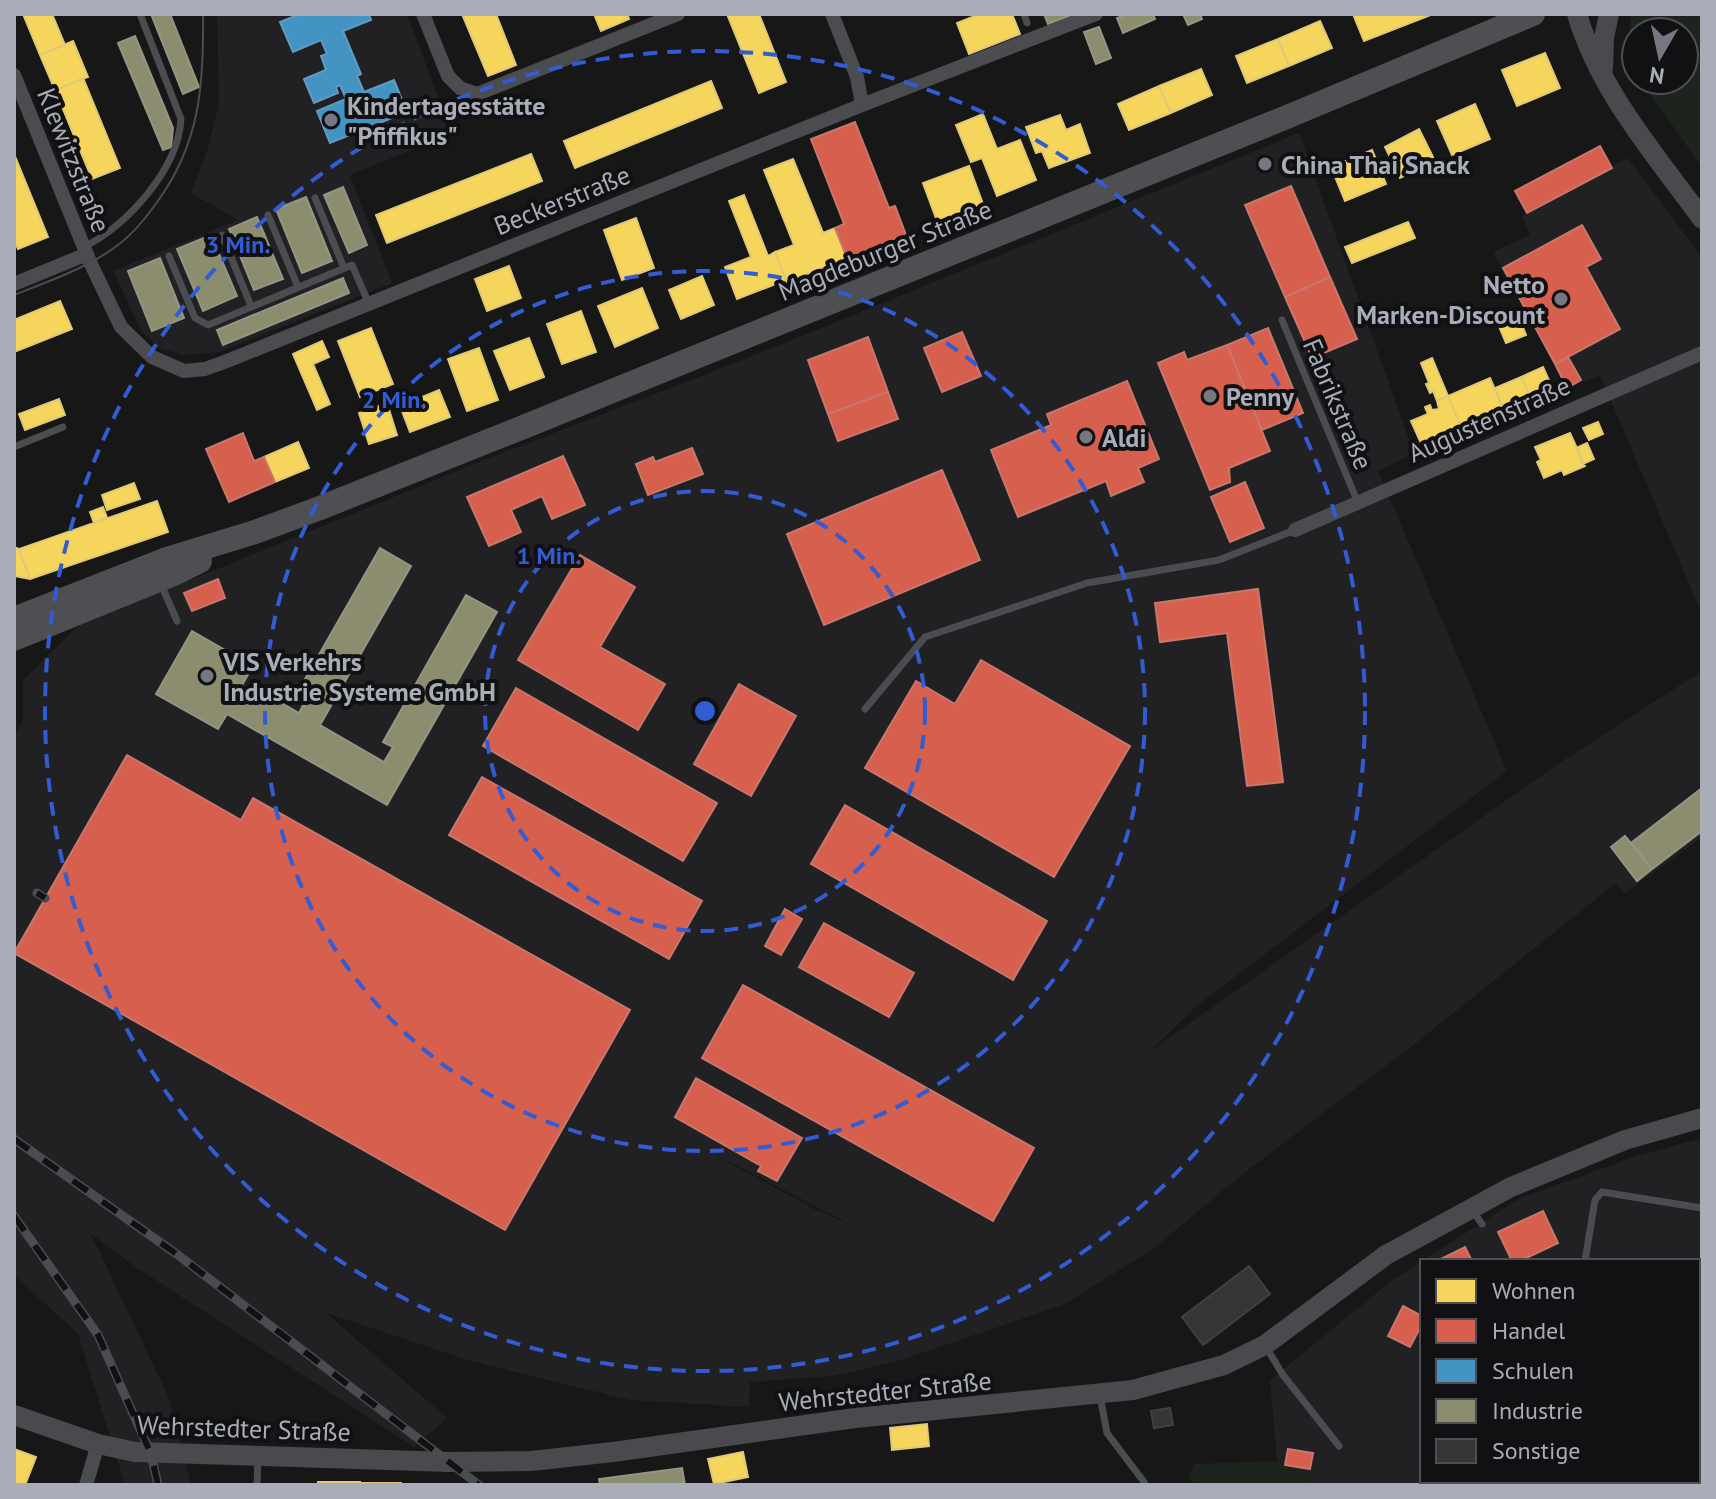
<svg xmlns="http://www.w3.org/2000/svg" width="1716" height="1499" viewBox="0 0 1716 1499" font-family="'PT Sans',sans-serif">
<style>
.built{fill:#212123;fill-rule:evenodd}
.green{fill:#1d241e}
.homes{fill:#f6d55c;stroke:#dfc978;stroke-width:2}
.shops{fill:#d6604d;stroke:#c8776d;stroke-width:2}
.schools{fill:#4393c3;stroke:#619bc0;stroke-width:2}
.industry{fill:#8c8c6e;stroke:#949684;stroke-width:2}
.building{fill:#353536;stroke:#3f4043;stroke-width:2}
.lines{fill:none;stroke-linecap:round;stroke-linejoin:round}
.lane{stroke:#4b4c50;stroke-width:7}
.street{stroke:#4b4c50;stroke-width:14}
.secondary{stroke:#4a4a4e;stroke-width:20}
.primary{stroke:#4d4f52;stroke-width:24}
.tram{stroke:#4b4c4f;stroke-width:2}
.rail-casing{stroke:#4b4c4f;stroke-width:9}
.rail{stroke:#111113;stroke-width:6;stroke-dasharray:18;stroke-linecap:butt}
.ring{fill:none;stroke:#325cd3;stroke-width:4;stroke-dasharray:14 10}
.poi-dot{fill:#757880;stroke:#111113;stroke-width:3}
.labels{text-anchor:middle;dominant-baseline:central;stroke-width:8;stroke-linejoin:round;paint-order:stroke}
.poi-label{font-size:26px;font-weight:bold;fill:#a8adb8;stroke:#111113;text-anchor:start}
.street-label{font-size:26px;fill:#a8adb8;stroke:#111113}
.centre{fill:#325cd3;stroke:#111113;stroke-width:4}
.ring-label{font-size:24px;text-anchor:middle;font-weight:bold;fill:#325cd3;stroke:#111113;stroke-width:8;stroke-linejoin:round;paint-order:stroke}
</style>
<rect width="100%" height="100%" fill="#171717"/>
<!-- built -->
<path class="built" d="M217,14H407L452,134L350,175L392,283L220,352L184,355L160,348L142,332L113,271L238,220L191,193L208,148L219,105Z
M1299,133L1414,453L1378,471L1507,771L1200,1003L1150,1051L1555,766L1702,671V837L1624,894L1616,883L1417,1042L1239,1177L1153,1249L1063,1305L898,1361L833,1376L750,1382L749,1407L630,1400L468,1360L326,1313L447,1418L414,1447L137,1268L91,1234L169,1398L191,1485H125L78,1334L14,1275V737L23,720V680L78,626L489,458L748,358ZM717,1156H718L850,1224L816,1210Z
M1628,158L1702,258V614L1600,375L1567,388L1493,252L1530,235L1522,216Z
M1702,1138V1485H1318L1277,1461L1270,1380L1390,1282L1422,1261V1481H1698V1261H1422L1520,1198L1640,1155Z"/>
<!-- green -->
<path class="green" d="M1631,14H1702V167L1640,80H1684V32H1636V71C1628,53 1629,34 1631,14Z
M1277,1461L1318,1485H1197L1188,1478L1194,1464Z"/>
<!-- homes -->
<path class="homes" d="M23,14H52L65,45L40,55Z
M462,14H496L516,65L488,76Z
M594,14H627L629,19L601,31Z
M727,14H759L786,82L759,93Z
M980,14H1012L1020,34L969,54L957,23Z
M1353,14H1433L1364,41Z
M1320,21L1332,48L1289,66L1278,39Z
M1278,39L1289,66L1247,83L1236,56Z
M73,41L88,77L55,90L40,55Z
M1545,53L1560,88L1517,106L1502,70Z
M1201,69L1212,95L1171,113L1159,86Z
M83,78L120,168L92,179L55,90Z
M711,81L722,108L575,168L564,141Z
M1159,86L1171,113L1129,130L1118,104Z
M1475,104L1490,139L1452,155L1437,121Z
M983,114L997,149L1020,140L1036,180L997,196L982,158L971,162L956,125Z
M1060,115L1066,130L1080,124L1090,153L1049,168L1042,151L1036,153L1026,127Z
M1419,129L1435,161L1400,178L1385,147Z
M1372,150L1386,184L1345,201L1331,167Z
M14,154L48,237L18,249L14,240Z
M531,154L542,181L387,243L376,215Z
M793,159L823,233L835,228L847,258L787,282L775,252L794,245L764,170Z
M969,166L983,204L937,221L923,183Z
M744,195L768,256L775,252L786,280L737,299L725,267L751,257L729,201Z
M636,218L654,268L622,280L604,230Z
M1408,222L1415,238L1352,263L1345,247Z
M509,266L521,298L487,311L475,279Z
M702,276L714,305L681,319L669,290Z
M642,288L658,328L615,347L598,306Z
M60,301L72,329L14,352V320Z
M581,311L596,352L562,364L547,324Z
M1518,315L1526,335L1506,343L1498,324Z
M371,328L393,384L360,397L338,341Z
M529,338L544,377L510,390L494,351Z
M322,341L329,357L313,364L330,404L317,410L293,354Z
M479,348L498,400L467,411L448,359Z
M1432,358L1448,396L1437,401L1433,391L1430,393L1426,384L1429,383L1421,363Z
M1543,367L1555,394L1533,403L1521,377Z
M1521,377L1533,403L1506,415L1495,388Z
M1490,378L1506,415L1464,433L1448,396Z
M439,390L450,417L410,432L400,406Z
M1448,396L1464,433L1424,450L1411,421L1428,414L1425,407L1430,405L1432,410L1439,409L1437,401Z
M59,399L65,415L25,430L19,414Z
M387,403L397,435L369,444L359,413Z
M1598,422L1603,434L1589,440L1583,428Z
M1570,433L1585,466L1564,475L1562,470L1544,478L1537,462L1541,460L1535,447Z
M298,442L309,468L275,482L264,457Z
M1587,443L1594,459L1583,464L1576,448Z
M134,483L140,499L107,510L102,495Z
M157,501L168,532L30,579L19,549Z
M103,507L107,518L94,523L90,512Z
M14,547L19,549L30,579L14,576Z
M927,1424L929,1446L892,1450L890,1428Z
M14,1449L36,1457L25,1485H14Z
M743,1452L748,1477L714,1484L708,1459Z
M318,1482H360V1485H318Z
M360,1482L401,1483V1485H360Z"/>
<!-- shops -->
<path class="shops" d="M855,122L889,208L895,206L906,235L847,258L835,228L844,224L811,139Z
M1600,146L1612,168L1527,213L1515,191Z
M1291,186L1330,277L1285,297L1245,205Z
M1582,225L1601,259L1586,267L1620,329L1555,364L1503,268Z
M1330,277L1357,339L1312,358L1285,297Z
M1268,328L1303,413L1262,430L1227,345Z
M962,332L981,376L942,392L924,348Z
M868,337L888,392L828,414L808,360Z
M1227,345L1270,451L1229,468L1230,482L1210,490L1158,363L1184,352L1187,360Z
M1568,357L1581,380L1567,388L1555,364Z
M1127,381L1159,459L1138,468L1144,482L1111,496L1106,481L1018,517L991,450L1051,425L1047,414Z
M888,392L898,419L838,441L828,414Z
M243,433L254,461L264,457L275,482L229,502L206,449Z
M692,448L703,474L648,495L636,464L653,457L655,462Z
M563,456L585,505L552,519L542,496L511,510L521,532L489,546L467,497Z
M942,470L980,560L824,625L787,534Z
M1245,482L1264,528L1230,542L1211,497Z
M580,555L635,587L600,647L665,684L638,730L518,660Z
M218,579L225,598L192,611L184,593Z
M1258,589L1283,782L1247,786L1227,633L1160,642L1155,603Z
M981,660L1130,746L1054,877L865,768L916,681L955,704Z
M739,684L796,716L751,796L694,764Z
M516,688L717,803L683,861L483,746Z
M127,755L241,820L253,798L630,1010L505,1230L14,953Z
M482,777L702,901L669,959L449,835Z
M845,805L1047,921L1013,980L811,864Z
M785,909L802,919L781,955L765,946Z
M824,923L914,973L889,1017L799,967Z
M743,985L1034,1148L993,1221L702,1058Z
M696,1078L802,1138L777,1181L758,1171L761,1166L675,1117Z
M1543,1211L1558,1243L1520,1261H1512L1498,1232Z
M1465,1247L1472,1261H1437Z
M1403,1306L1422,1316V1324L1410,1347L1388,1336Z
M1698,1365L1702,1366V1470L1698,1469Z
M1288,1449L1313,1453L1310,1469L1285,1465Z
M1485,1481H1532L1531,1485H1484Z"/>
<!-- schools -->
<path class="schools" d="M300,14H369L371,20L343,31L361,74L357,76L364,92L394,80L407,112L330,143L317,111L346,99L340,85L336,87L338,93L314,103L304,79L326,70L321,56L327,54L321,40L293,52L280,22Z"/>
<!-- industry -->
<path class="industry" d="M151,14H170L199,87L183,94Z
M1044,14H1074L1048,24Z
M1127,14H1153L1155,19L1123,33L1117,18Z
M1183,14H1200L1202,19L1188,25Z
M1099,27L1111,58L1096,64L1084,32Z
M135,36L173,128L171,147L163,150L118,43Z
M343,187L367,245L349,253L324,195Z
M306,197L332,261L302,273L276,209Z
M257,217L283,279L254,290L229,229Z
M211,235L237,296L203,311L177,249Z
M160,258L184,318L152,331L128,271Z
M343,278L349,293L223,345L217,330Z
M380,548L411,566L320,725L384,762L393,747L383,742L466,595L497,612L387,805L227,714L218,729L156,694L192,631L253,666L242,685L257,694L259,690L299,713L307,698L297,693Z
M1702,788V831L1652,869L1631,843Z
M1625,836L1652,869L1637,881L1611,847Z
M682,1468L685,1485H600L599,1479Z"/>
<!-- building -->
<path class="building" d="M1249,1266L1270,1294L1203,1345L1182,1317Z
M1170,1408L1173,1425L1154,1428L1151,1411Z"/>
<g class="lines">
<!-- lane -->
<path class="lane" d="M1024,14L1027,23
M315,198L344,268
M268,215L298,287
M222,235L251,306
M84,247C127,225 178,170 181,119L140,14
M169,256L195,318L208,325L352,265L369,304
M1282,320L1358,503
M14,447L63,427
M160,582L177,621
M865,709L925,637L1087,583L1219,560L1295,530
M1472,1210L1482,1224
M1585,1261L1595,1200L1602,1192L1702,1208
M1698,1295H1702
M1698,1339L1702,1340
M1266,1347L1283,1375L1339,1446
M1100,1396L1107,1433L1144,1482
M257,1485L258,1458"/>
<!-- street -->
<path class="street" d="M423,14L448,76L460,88L477,94L678,14
M832,14L857,77L862,105
M14,75L90,262L121,327L152,357L184,371L205,369L227,361L862,105L1096,14
M14,284L87,254
M1295,530L1702,353
M86,1485L98,1444"/>
<!-- secondary -->
<path class="secondary" d="M1577,14C1600,92 1655,154 1702,219
M1603,69L1604,38L1609,14
M14,1415L98,1444L135,1452L449,1462L531,1461L613,1452L855,1418L1133,1390L1224,1365L1265,1345L1386,1255L1511,1187L1625,1140L1702,1118"/>
<!-- primary -->
<path class="primary" d="M14,619L167,559L255,532L320,508L521,428L1282,119L1533,14
M14,639L174,574L200,561"/>
<!-- tram -->
<path class="tram" d="M14,295C49,281 88,268 118,245C133,234 145,219 155,205C200,145 204,86 203,14"/>
<!-- rail casing -->
<g class="rail-casing">
<path id="rail" d="M37,893L45,898
M14,1139L178,1255L479,1485
M14,1216L98,1335L151,1454L158,1485"/>
</g>
<!-- rail -->
<use href="#rail" class="rail"/>
</g>
<!-- distance rings -->
<g class="ring">
<circle cx="705" cy="711" r="220"/>
<circle cx="705" cy="711" r="440"/>
<circle cx="705" cy="711" r="660"/>
</g>
<!-- markers -->
<g class="poi-dot">
<circle cx="331" cy="120" r="8"/>
<circle cx="1265" cy="164" r="8"/>
<circle cx="1561" cy="299" r="8"/>
<circle cx="1210" cy="396" r="8"/>
<circle cx="1086" cy="437" r="8"/>
<circle cx="207" cy="676" r="8"/>
</g>
<g class="labels">
<!-- poi labels -->
<g class="poi-label">
<text x="347" y="105">Kindertagesstätte<tspan x="347" dy="30">"Pfiffikus"</tspan></text>
<text x="1281" y="164">China Thai Snack</text>
<text x="1545" y="284" text-anchor="end">Netto<tspan x="1545" dy="30">Marken-Discount</tspan></text>
<text x="1226" y="396">Penny</text>
<text x="1102" y="437">Aldi</text>
<text x="223" y="661">VIS Verkehrs<tspan x="223" dy="30">Industrie Systeme GmbH</tspan></text>
</g>
<!-- street labels -->
<g class="street-label">
<text transform="translate(74 160) rotate(68)">Klewitzstraße</text>
<text transform="translate(562 200) rotate(-22)">Beckerstraße</text>
<text transform="translate(885 250) rotate(-22)">Magdeburger Straße</text>
<text transform="translate(1338 404) rotate(67)">Fabrikstraße</text>
<text transform="translate(1489 419) rotate(-24)">Augustenstraße</text>
<text transform="translate(885 1391) rotate(-6)">Wehrstedter Straße</text>
<text transform="translate(244 1428) rotate(2)">Wehrstedter Straße</text>
</g>
</g>
<circle cx="705" cy="711" r="12" class="centre"/>
<g class="ring-label">
<text x="238" y="253">3 Min.</text>
<text x="394" y="408">2 Min.</text>
<text x="549" y="564">1 Min.</text>
</g>
<!-- border -->
<rect width="1716" height="1499" fill="none" stroke="#a8adb8" stroke-width="32"/>
<!-- legend -->
<rect x="1420" y="1259" width="280" height="224" fill="#111113" stroke="#4d4f55" stroke-width="2"/>
<rect x="1436" y="1279" width="40" height="24" fill="#f6d55c" stroke="#4d4f55" stroke-width="2"/>
<text x="1492" y="1299" font-size="24" fill="#a8adb8">Wohnen</text>
<rect x="1436" y="1319" width="40" height="24" fill="#d6604d" stroke="#4d4f55" stroke-width="2"/>
<text x="1492" y="1339" font-size="24" fill="#a8adb8">Handel</text>
<rect x="1436" y="1359" width="40" height="24" fill="#4393c3" stroke="#4d4f55" stroke-width="2"/>
<text x="1492" y="1379" font-size="24" fill="#a8adb8">Schulen</text>
<rect x="1436" y="1399" width="40" height="24" fill="#8c8c6e" stroke="#4d4f55" stroke-width="2"/>
<text x="1492" y="1419" font-size="24" fill="#a8adb8">Industrie</text>
<rect x="1436" y="1439" width="40" height="24" fill="#353536" stroke="#4d4f55" stroke-width="2"/>
<text x="1492" y="1459" font-size="24" fill="#a8adb8">Sonstige</text>
<!-- north arrow -->
<g transform="translate(1660 56) rotate(189)"><circle r="38" fill="#111113" stroke="#4d4f55" stroke-width="2"/>
<path d="M0-6L14 30L0 20L-14 30Z" fill="#757880"/>
<text y="-12" font-size="22" font-weight="bold" text-anchor="middle" fill="#a8adb8">N</text>
</g>
</svg>
